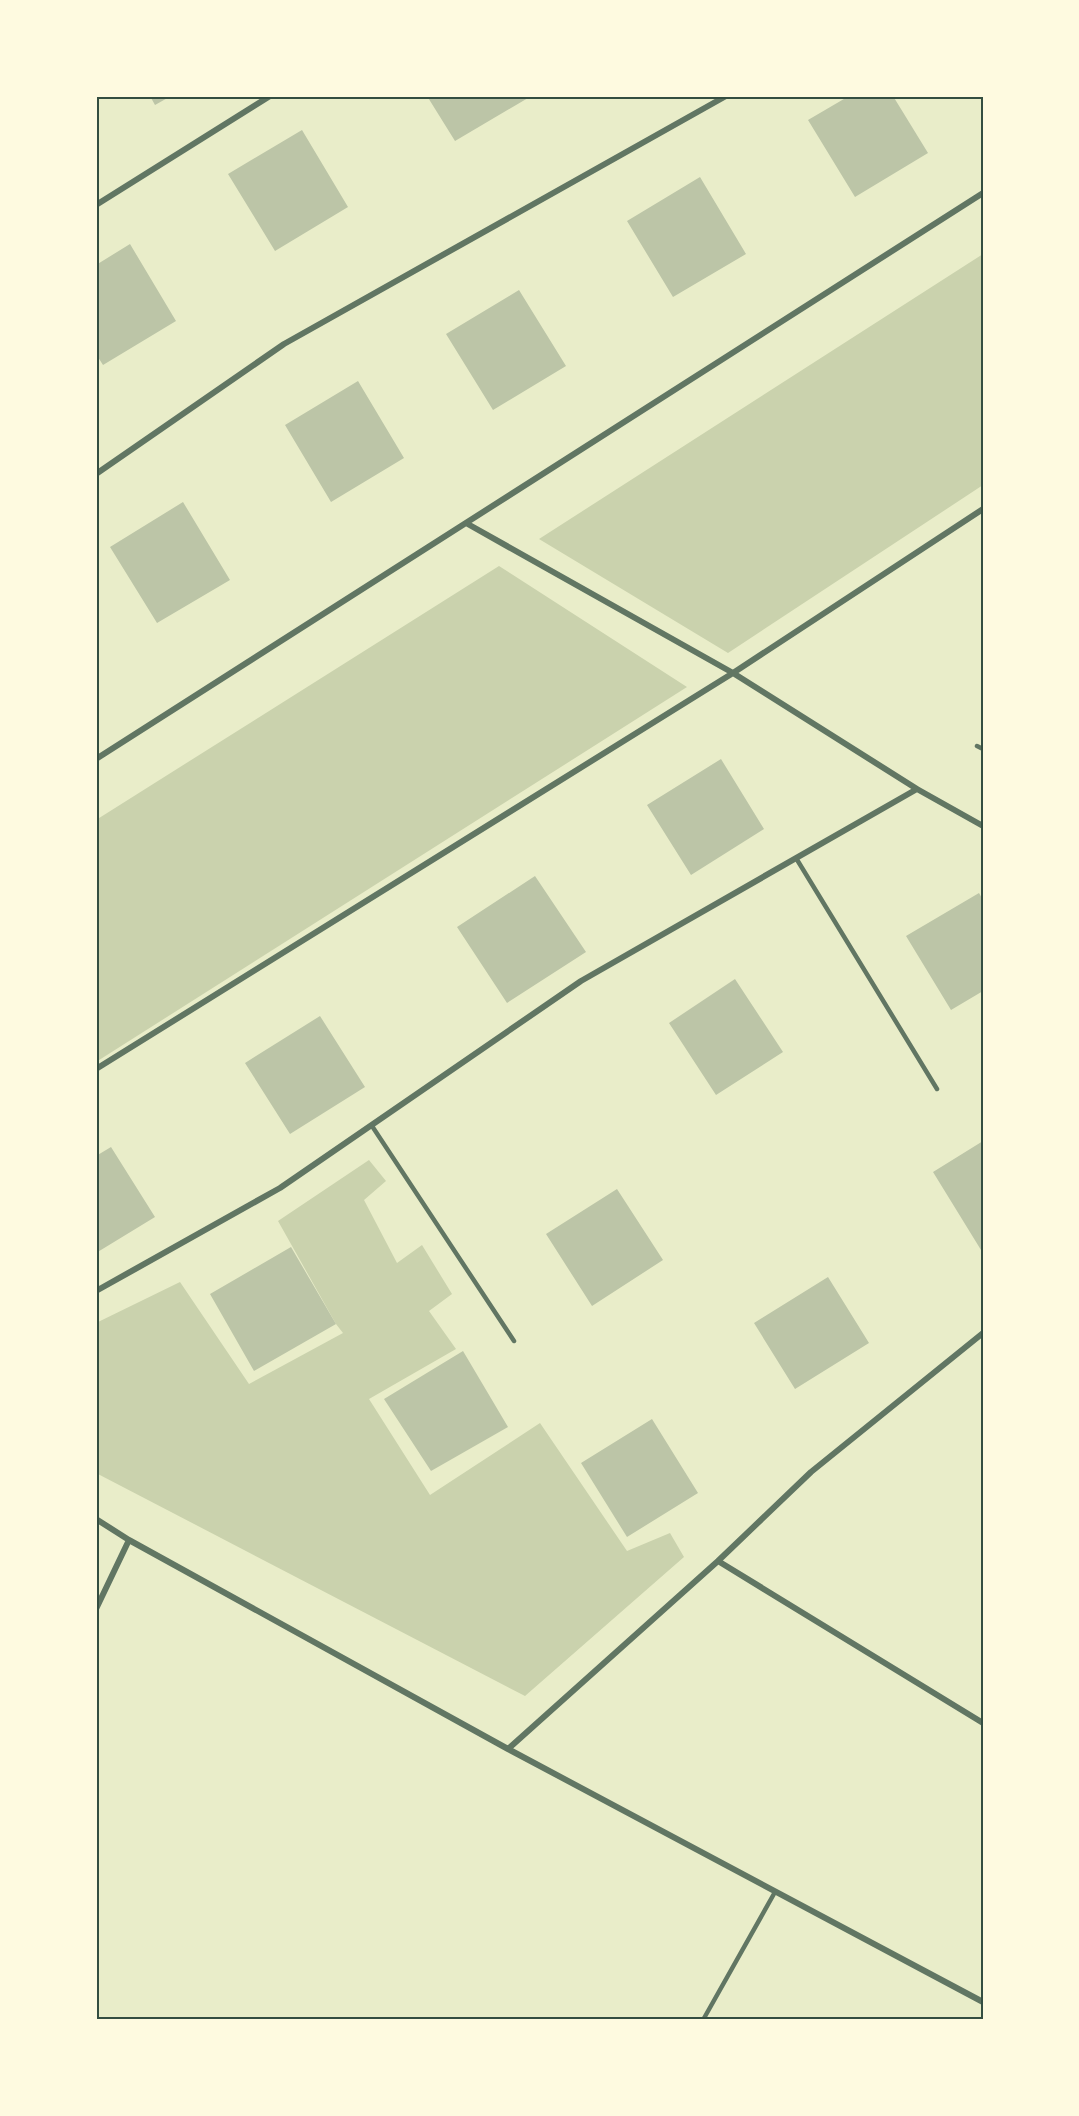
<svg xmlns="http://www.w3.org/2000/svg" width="1079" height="2116" viewBox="0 0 1079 2116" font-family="'Golos Text',sans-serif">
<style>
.green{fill:#cad2ad}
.building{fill:#bcc5a7}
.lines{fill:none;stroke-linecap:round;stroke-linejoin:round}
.service{stroke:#617663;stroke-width:4.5}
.minor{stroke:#617663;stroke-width:6}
.neatline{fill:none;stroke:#344e41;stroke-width:2}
</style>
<rect width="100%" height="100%" fill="#e9edc9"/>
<!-- green -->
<path class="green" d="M983,254V485L728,653L539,539Z
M499,566L687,687L96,1062V820Z
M369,1160L386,1181L364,1200L397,1263L422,1245L452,1294L429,1311L456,1349L369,1399L430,1495L540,1423L627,1551L670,1533L684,1557L525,1696L96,1473V1323L180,1282L249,1384L343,1333L336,1324L278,1221Z"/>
<!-- building -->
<path class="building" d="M150,96H171L155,105Z
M427,96H527L528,98L455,141Z
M849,96H893L928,153L855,197L808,120Z
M302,130L348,207L275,251L228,174Z
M700,177L746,254L673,297L627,221Z
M130,244L176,321L103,365L96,354V265Z
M519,290L566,366L493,410L446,334Z
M358,381L404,458L331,502L285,425Z
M183,502L230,580L157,623L110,547Z
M721,759L764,829L691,875L647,805Z
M535,876L586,952L507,1003L457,927Z
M979,893L983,900V991L951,1010L906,936Z
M735,979L783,1052L716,1095L669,1023Z
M320,1016L365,1087L290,1134L245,1063Z
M983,1141V1249L981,1250L933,1172Z
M111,1147L155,1217L96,1253V1156Z
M617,1189L663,1260L592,1306L546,1234Z
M291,1247L336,1324L254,1371L210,1294Z
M828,1277L869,1343L795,1389L754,1323Z
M463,1351L508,1427L431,1471L384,1399Z
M652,1419L698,1493L627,1537L581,1463Z"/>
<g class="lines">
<!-- service -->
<path class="service" d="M977,746L983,749
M796,858L937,1089
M372,1126L514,1341
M703,2020L775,1892"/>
<!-- minor -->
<path class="minor" d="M96,205L270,96
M96,474L284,344L726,96
M466,523L733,673L917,789
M96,759L983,193
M96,1069L733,673L983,509
M96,1291L280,1188L581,981L917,789L983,826
M96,1519L129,1540L508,1749L983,2002
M718,1561L983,1723
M96,1609L129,1540
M508,1749L718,1561L811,1472L983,1333"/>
</g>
<!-- border -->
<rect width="1079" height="2116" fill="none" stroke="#fefae0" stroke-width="195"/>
<rect x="98" y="98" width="884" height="1920" class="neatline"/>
</svg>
